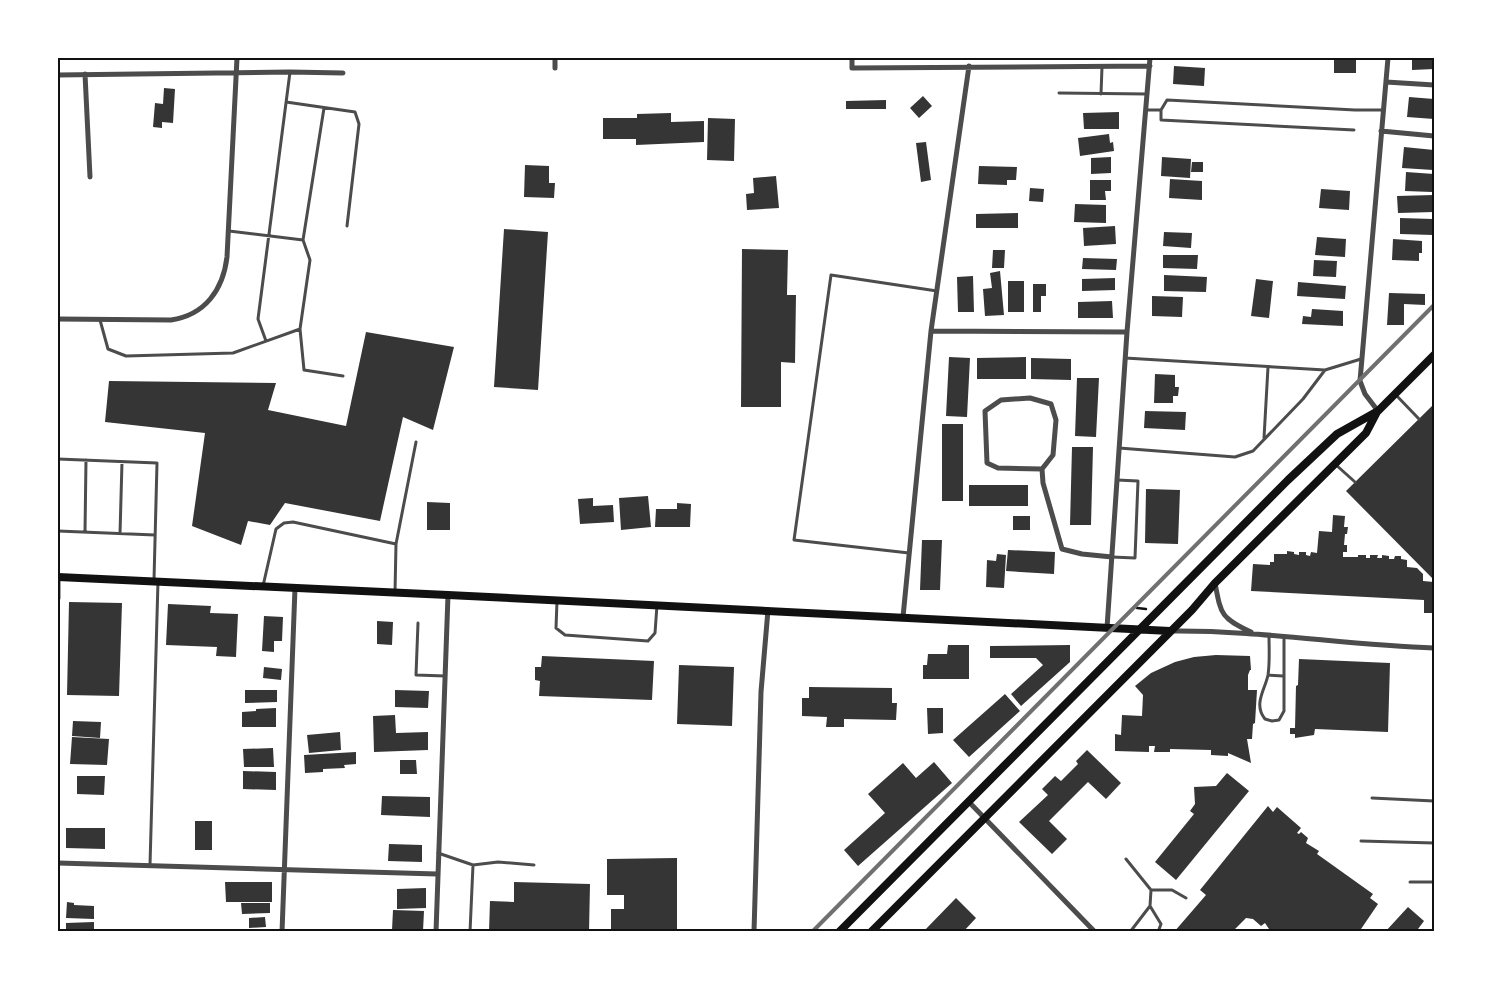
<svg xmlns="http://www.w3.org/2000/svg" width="1492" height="989" viewBox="0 0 1492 989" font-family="Karla,sans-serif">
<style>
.building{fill:#353535}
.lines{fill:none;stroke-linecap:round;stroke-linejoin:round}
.path{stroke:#111;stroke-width:2.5}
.service{stroke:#4c4c4c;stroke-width:3}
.minor{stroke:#4c4c4c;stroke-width:5}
.secondary{stroke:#111;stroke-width:8}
.rail{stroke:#707070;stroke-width:4}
.neatline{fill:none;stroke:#111;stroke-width:2}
</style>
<rect width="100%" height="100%" fill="#fff"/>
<!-- building -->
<path class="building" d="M1334,58H1356V73H1334Z
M1412,58H1434V69L1412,70Z
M1174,66L1205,68L1204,86L1173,84Z
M164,88L175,89L173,123L162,122V128L153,127L155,103L163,104Z
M923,96L932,106L919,118L910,108Z
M1409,97L1434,99V119L1407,117Z
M886,100V109H846V101Z
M1119,112V129H1084L1083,113Z
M671,113V122L704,121V142L636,145V139H603V118H637V114Z
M708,118L735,119L734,161L707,160Z
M1109,134L1110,143L1113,142L1114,151L1080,156L1078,138Z
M926,142L931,180L921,182L916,143Z
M1404,147L1434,150L1433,170L1402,168Z
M1111,157V173L1091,174V158Z
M1162,157L1191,159L1190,178L1161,176Z
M1192,162H1203V172H1191Z
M525,165L549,166V183H555L554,198L524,197Z
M979,166L1017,167L1016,180H1007V185L978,184Z
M1406,172L1434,174V185H1432V192L1405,191Z
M776,176L779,208L747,210L746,194L754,193L753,178Z
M1170,179L1202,181V200L1169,198Z
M1090,180H1111V191H1105L1106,200H1090Z
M1030,188L1044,189L1043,202L1029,201Z
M1321,189L1350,191L1349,210L1319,208Z
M1434,195V212L1398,213L1397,196Z
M1075,204L1106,205V223L1074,222Z
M1018,213V228H976V214Z
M1400,218L1433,219V235L1400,234Z
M1115,226L1116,244L1084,246L1083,228Z
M504,229L548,232L538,390L494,387Z
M1164,232L1192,233L1191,248L1163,246Z
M1317,237L1346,239L1345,257L1315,255Z
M1393,239L1422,241V253H1419V261L1392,260Z
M742,249L788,250L787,295H796L795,363L781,362V407H741Z
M993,250H1005L1004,268H992Z
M1163,255H1198L1197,269L1163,268Z
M1083,258L1117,259L1116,270L1082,269Z
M1314,260L1337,261L1336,277L1313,276Z
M1000,271L1004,315L985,316L983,289L992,288L990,273Z
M1164,275L1207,277L1206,292L1164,291Z
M973,276L974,312H958L957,277Z
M1115,278V290L1082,291V279Z
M1256,279L1273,281L1269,318L1251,316Z
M1008,281H1024V312H1008Z
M1298,282L1346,286L1345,299L1297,296Z
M1033,284H1046V296H1041V312H1033Z
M1389,293L1425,294V305L1404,304V325H1387Z
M1152,296L1183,297L1182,317L1152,316Z
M1112,301L1113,318H1078V302Z
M1312,309L1343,311V326L1302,324L1303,316L1311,317Z
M366,332L454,347L433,430L403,417L380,521L285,503L270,525L248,521L241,545L192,526L205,433L105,422L109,381L276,383L268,410L346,426Z
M949,357L970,358L967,417L946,416Z
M1026,357V379H977V358Z
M1031,358L1071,359V380L1031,379Z
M1155,374L1175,375V387H1179L1178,396H1173V403H1154Z
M1077,378H1099L1096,437L1075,436Z
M1433,405L1434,407V580L1346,491Z
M1145,411L1186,412L1185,430L1144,428Z
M942,424H963V501H942Z
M1072,447H1093L1091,525H1070Z
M969,485H1028V506H969Z
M1146,489L1180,490L1178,544L1145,543Z
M648,496L651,527L621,530L619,498Z
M593,498V506L613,505L614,522L580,524L578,499Z
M427,502L450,503V530H427Z
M677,503L691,504L690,527H655L656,509H677Z
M1333,515L1345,516L1344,527H1348L1347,534H1345L1344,545H1347V552H1343V557H1358V555H1366V558H1370V555H1378L1377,558H1382V555L1389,556V559H1394L1395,556H1401V559L1407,560V567L1417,568L1423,574V581L1434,582V613H1424V600L1251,591L1253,564L1270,565V562H1274V554H1287V551L1294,552V554L1299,555V552H1306V555L1310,556L1311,552L1317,553L1319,531L1332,532Z
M1013,516H1030V530H1013Z
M922,540H942L940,590H920Z
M1008,550L1055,552L1054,574L1006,571Z
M997,554L1006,555L1004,588L986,587L987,560L996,561Z
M69,602L122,603L119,696L67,695Z
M168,604L211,606L210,613L238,614L236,657L216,656L217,647L166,645Z
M264,616L283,617L282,641H274V652L262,651Z
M377,621L393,622L392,645L377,644Z
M948,645H969V679H923V665H927L928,654H947Z
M1070,645V662L1021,706L1011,694L1043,665L1036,658H990V646Z
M1216,655L1250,656L1251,670H1250L1248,675V690H1257L1255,723L1253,724L1252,739H1247L1251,763L1228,753V756L1211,755V750L1170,749V752H1154L1155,746H1149V752L1115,751V734L1121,735L1122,715L1142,716L1143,695L1135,686L1151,673L1175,662L1194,657Z
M542,656L654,661L652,700L539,696L540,681L535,680V667H541Z
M1299,659L1390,663L1388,732L1315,729L1314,735L1295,738V734H1290V728H1295L1296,686L1298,685Z
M679,665L734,667L732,726L677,724Z
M264,667L282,669L281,680L263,678Z
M809,687L892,688V703H897L896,720L844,719V727H826L827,717L802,716V698H809Z
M245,690H277V702L245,703Z
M395,690L429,691L428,708L395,707Z
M1005,694L1020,711L969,757L953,740Z
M276,708V727H242V712L256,711V709Z
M927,708H943V733L928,734Z
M395,715L396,733L428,732V750L374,752L373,716Z
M73,721L101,722L100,738L72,736Z
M340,732L341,750L309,753L307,735Z
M72,737L109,739L107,765L70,764Z
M273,748L274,767H244L243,749Z
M1087,750L1121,783L1106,799L1088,782L1049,821L1067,839L1052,854L1019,822L1048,795L1042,789L1055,776L1061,781L1078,764L1076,761Z
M356,752V764L344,765L345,768L323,769V772L305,773L304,755Z
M400,760H416L417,774H400Z
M934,762L952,783L858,866L844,850L885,813L868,794L903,763L916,778Z
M243,771L276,772V790L243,789Z
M1227,773L1249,791L1176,880L1155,862L1194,814L1190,811L1195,804L1194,787L1216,786Z
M77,776H105L104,795L77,794Z
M382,796L430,797V817L381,815Z
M1268,806L1273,812L1277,807L1301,828L1297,833L1299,834L1301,832L1308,838L1306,843L1319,851L1317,854L1373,894L1370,898L1378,904L1359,932H1271L1265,923L1261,926L1253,919L1246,918L1232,932H1174L1206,895L1200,890Z
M195,821H212V850H195Z
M66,828H105V849L66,848Z
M389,844L422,845V862L388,861Z
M677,858V932H611V909H624V895H607V859Z
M225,882H272V902H226Z
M514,882L590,884L589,932H489L490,901L514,902Z
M426,888V908L397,909V889Z
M956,898L976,918L963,932H923Z
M67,902L74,903V905L94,906V919L66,918Z
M241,903H270V913L242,914Z
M1408,907L1424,921L1418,929L1420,932H1385Z
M393,910L424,911L423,931L392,930Z
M265,917L266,927L249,928V918Z
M94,922V932H66V923Z"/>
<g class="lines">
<!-- path -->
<path class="path" d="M1137,608L1146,609"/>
<!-- service -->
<path class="service" d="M1059,93L1147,94
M1101,94L1102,67
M286,102L355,112L359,124L347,226
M1146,110H1161
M1354,130L1161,120V110L1167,100L1355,110H1383
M303,240L324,108
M100,320L108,349L126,356L233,353L300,329L310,260L303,240L229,231
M300,329L304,370L343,376
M266,341L258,319L290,72
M1125,358L1325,370L1361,359
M1395,394L1419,419
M1264,438L1268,367
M1119,448L1235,457L1253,451L1303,399L1325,370
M58,459L157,463L154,580
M1335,464L1355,482
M58,531L155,535
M85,532L86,460
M120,534L122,462
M909,553L794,540L831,275L937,291
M1112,557L1135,558L1138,481L1117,480
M263,586L276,529L284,523L293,522L396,544
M395,592L396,544L416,442
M557,601L556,628L565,635L648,641L655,633L657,605
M418,623L416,675L445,676
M1269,635C1269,648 1270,662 1268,675C1265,690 1253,704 1265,719L1272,721L1279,720L1284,711V636
M1268,675L1283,676
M1372,798L1434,801
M1361,841L1434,843
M438,853L473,865L498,862L534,865
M1126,859L1151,890L1150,906L1130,932
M150,865L158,581
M1410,882H1434
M1151,890H1172L1186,898
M1150,906L1161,924L1158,932
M470,932L473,865"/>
<!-- minor -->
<path class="minor" d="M555,58V68
M852,58V68L1150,66
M85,74L90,177
M58,75L290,72L343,73
M1386,82L1434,85
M1381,131L1434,136
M58,319L171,320C205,315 223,290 227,257L237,58
M931,331L1127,332
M1378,411L1365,394L1360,381L1388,58
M1042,469L998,468L987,463L985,411L1001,400L1030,398L1051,404L1056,420L1053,455L1042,469L1043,483L1062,549L1082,554L1112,557
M1215,583C1221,615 1221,618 1251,632
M58,598V577
M903,617L931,331L969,66
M1107,628L1127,332L1150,58
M1171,631C1259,630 1346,645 1434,648
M968,801L1095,932
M58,863L437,874
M282,932L295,588
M436,932L448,595
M754,932L761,692L768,610"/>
<!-- secondary -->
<path class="secondary" d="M58,577L448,595L1170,631
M839,932L1288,480L1337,434L1378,411L1434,355
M871,932L1192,610L1215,583L1366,433L1377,412"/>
<!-- rail -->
<path class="rail" d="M812,932L1434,305"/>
</g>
<!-- border -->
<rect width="1492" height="989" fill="none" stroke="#ffffff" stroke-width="118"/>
<rect x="59" y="59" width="1374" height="871" class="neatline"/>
</svg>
